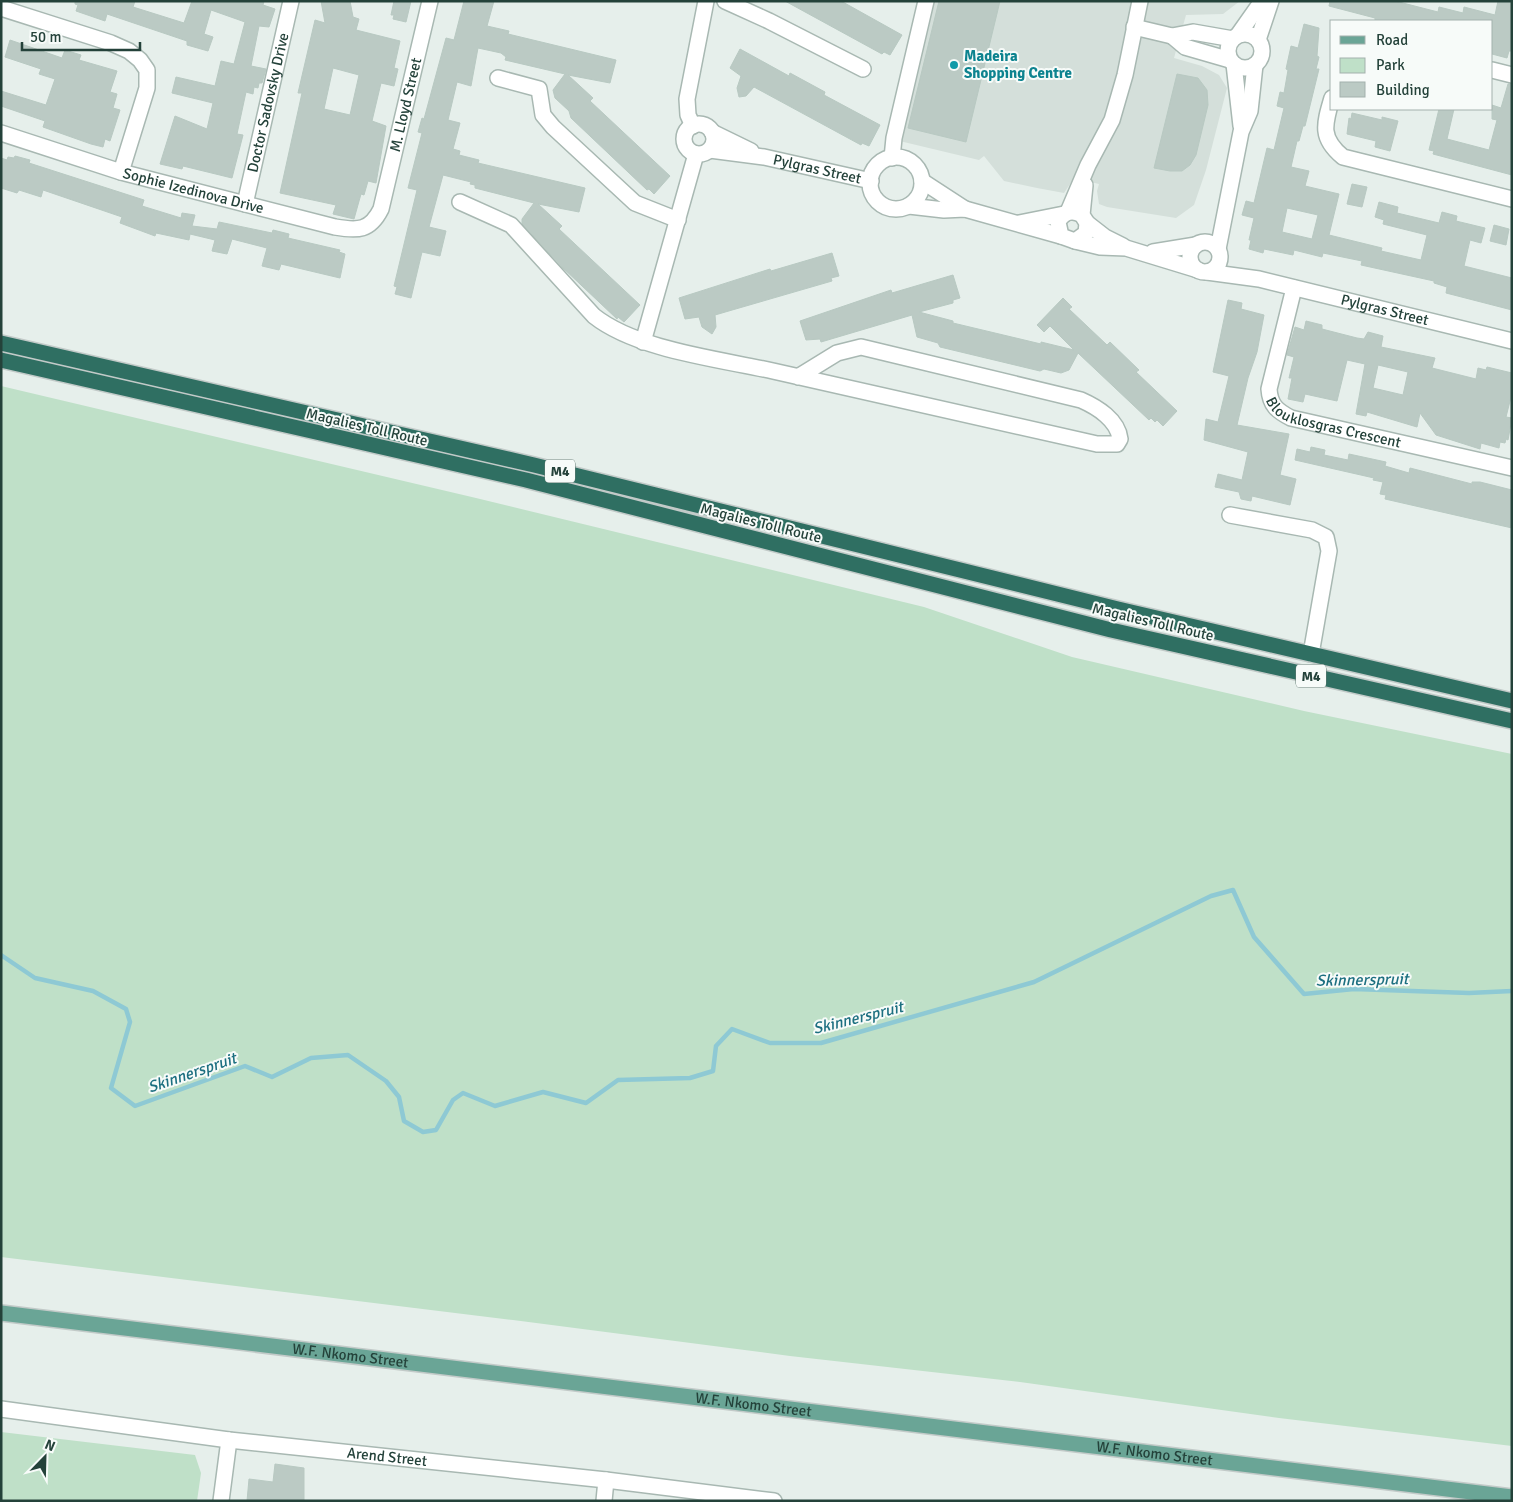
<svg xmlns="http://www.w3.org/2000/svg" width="1513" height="1502" viewBox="0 0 1513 1502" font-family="Signika,sans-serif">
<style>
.built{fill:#d4dfda}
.green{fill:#bfe0c8}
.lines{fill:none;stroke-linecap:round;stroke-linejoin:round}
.stream{stroke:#8ec9d4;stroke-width:4.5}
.building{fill:#bbcac4;stroke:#b8c9c2;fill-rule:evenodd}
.minor-casing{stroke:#a8b8b2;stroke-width:18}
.major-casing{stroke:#c2cac8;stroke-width:18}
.highway-casing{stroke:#c2cac8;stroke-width:18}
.minor{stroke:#fff;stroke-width:15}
.major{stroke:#6aa596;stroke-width:15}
.highway{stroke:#2f6f62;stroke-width:15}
.culture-dot{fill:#0f9aa8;stroke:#f7fbf9;stroke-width:2}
.labels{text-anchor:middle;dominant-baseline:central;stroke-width:4;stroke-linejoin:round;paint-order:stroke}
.shield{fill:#f7fbf9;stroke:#637a73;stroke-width:1}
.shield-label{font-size:14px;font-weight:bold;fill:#24423a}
.culture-label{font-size:15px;font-weight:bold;fill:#0d838f;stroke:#f7fbf9;text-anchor:start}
.street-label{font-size:15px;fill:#24423a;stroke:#f7fbf9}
.water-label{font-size:16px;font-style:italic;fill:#1c6f80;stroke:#f7fbf9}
</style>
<rect width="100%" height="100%" fill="#e6efeb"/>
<!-- built -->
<path class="built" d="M920,1H1240L1223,14L1186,15L1174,58L1202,66L1219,75L1227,88L1206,170L1194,205L1176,218L1107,207L1099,204L1097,191L1099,184L1074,178L1064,193L1037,188L1004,181L984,156L979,160L887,138Z"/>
<!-- green -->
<path class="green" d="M1,386L476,498L924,607L1072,657L1304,711L1512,754V1446L1279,1418L1020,1382L790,1356L513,1320L1,1257Z
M1,1432L195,1455L201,1473L197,1501H1Z"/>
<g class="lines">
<!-- stream -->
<path class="stream" d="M1,955L35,978L93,991L126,1009L130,1022L111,1088L135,1106L245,1066L272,1077L311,1058L348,1055L386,1081L399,1097L404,1121L423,1132L436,1130L453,1100L463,1093L495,1106L543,1092L586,1103L618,1080L690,1078L713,1071L716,1046L732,1029L770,1043H821L1034,982L1211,896L1233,890L1254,937L1304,994L1354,989L1469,993L1512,991"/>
</g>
<!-- building -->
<path class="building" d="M75,1H135L133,7L184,23L192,1H264L263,5L275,9L269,27L259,26L251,66L266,69L262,83H259L258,88L254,87L253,94L246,92L237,134L243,135L232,178L183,166L182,169L160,164L175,116L207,129L213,103L172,93L176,77L215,86L221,61L234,64L245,22L211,10L204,34L213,37L208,51L187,45V41L107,14L105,21L76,11L78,5L75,4Z
M321,1H350L353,17L359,19L356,30L400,41L394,68L398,69L394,86L381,83L372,121L386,126L376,183L368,181L364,195L361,194L354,219L333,214L336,205L280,193L302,93H298L315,20L325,23ZM333,68L359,75L350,115L324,109Z
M394,1H411L406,22L393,19L394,15H391Z
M464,1H494L487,26L509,31L508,34L616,60L610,83L568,75L593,98L590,101L670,176L654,194L649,189L647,190L571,118L569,111L555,98L553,90L565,74L505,60L506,57L501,53L478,48L471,86L457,82L448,120L460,123L453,149L460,151L459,155L479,160L478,163L585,188L579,212L538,204L562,226L559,229L640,305L624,322L618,317L617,319L563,268L522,224V219L534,203L475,188V185L470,184L471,182L443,175L429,227L446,231L440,256L422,252L411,298L395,294L397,287L394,286L417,190L408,188L422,133L418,132L422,118L424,119L446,38L454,40Z
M785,1H841L902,35L890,55L884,52L882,54Z
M939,1H1000L966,142L908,128Z
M1330,1H1395L1438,12L1439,7L1463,13L1464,7L1495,15L1498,1H1512V51H1509L1507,58L1492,54V21H1375V18L1329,6Z
M1304,24L1319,28L1317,56L1319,57L1316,69H1319L1305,126H1303L1299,141H1297L1291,167L1309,171L1305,186L1339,194L1329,235L1382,248L1381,251L1421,260L1427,235L1383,224L1384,220L1375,217L1379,202L1398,207L1397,213L1439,223L1442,212L1457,216L1456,221L1485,228L1481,243L1470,240L1464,266L1512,278V310L1446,293L1447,287L1434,283V281L1361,265L1362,261L1323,253L1322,257L1294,250L1293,255L1264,249L1263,253L1249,249L1251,240H1249L1254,218L1242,215L1246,201L1254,203L1267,148L1274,150L1284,108L1277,106L1280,92L1284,93L1288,70L1286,69L1291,46L1298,48ZM1287,208L1318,215L1312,239L1282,232Z
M10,40L62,58L65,50L81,55L79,60L117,71L110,92L117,94L113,108L120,110L110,141L105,139L103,147L91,144L43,127L45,121L1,106V91L46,105L55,79L39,74L41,69L5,57Z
M740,49L789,76L790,73L825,92L824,95L880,125L869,146L862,143L861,145L754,87L746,96L739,97L737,88L741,76L730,68Z
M1177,74L1198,78L1207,90L1208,105L1196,155L1190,165L1182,171H1170L1154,168Z
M1508,84H1512V175L1433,154L1434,151L1429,150L1439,109H1454L1447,139L1489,150L1497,120L1492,119V105L1501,108Z
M1352,113L1382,120V117L1398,121L1390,151L1375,147L1376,141L1347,134L1349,118L1351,119Z
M15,156L30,160L29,163L144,200L142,206L181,218L182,213L195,215L192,226L217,229L219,222L272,233L273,230L289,234L288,238L340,250L339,252L345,254L340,278L281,264L279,270L262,266L267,248L232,239L227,254L212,251L215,240L190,234L189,240L156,233L155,236L120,223L122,217L43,190L41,197L19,190L17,193L1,188V158L7,160L8,157L14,158Z
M1352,184L1367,187L1362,207L1347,204Z
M1494,225L1509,229L1506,245L1490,241Z
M832,253L839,276L831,278L832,281L715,315L716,327L712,334L702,327L699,317L685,319L679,298L770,269L771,271Z
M953,275L960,298L953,300V303L919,312L953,321V323L1041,344V342L1074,350L1050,326L1044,332L1037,325L1063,298L1072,307L1069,309L1107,345L1110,342L1139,370L1136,372L1177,411L1163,426L1157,420L1155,422L1151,418L1149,420L1078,353L1069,370L1061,373L1044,369L1040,371L940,347L938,343L917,337L912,315L821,342L820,339L806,340L800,321L891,290L892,293Z
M1228,300L1242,303L1241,309L1264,315L1257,352L1248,378L1237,425L1289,434L1280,475L1296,479L1290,505L1252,496L1251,501L1241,499L1239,492L1215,487L1218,474L1242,480L1248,452L1204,440L1206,419L1218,422L1229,376L1213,372Z
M1306,321L1322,325V329L1357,338L1364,339L1368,332L1383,336L1381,347L1435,358L1432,368L1476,379L1478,368L1486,370L1487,367L1512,373V393L1506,417L1512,418L1508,440L1506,439L1505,443L1500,442L1499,448L1481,443L1480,449L1436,435L1420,413L1417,427L1367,412L1366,416L1356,414L1365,364L1347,360L1337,401L1305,394L1303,402L1288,399L1292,378H1289L1294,357L1287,355L1295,327L1304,330ZM1378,365L1408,372L1403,395L1373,388Z
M1311,447L1325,450L1324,455L1348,460L1349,454L1386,462L1385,466L1409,473L1410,468L1472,484V482H1480L1512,490V528L1385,499L1386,495L1380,494L1383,482L1373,480L1374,478L1295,460L1297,449L1310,452Z
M275,1464L304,1468V1501H247L249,1479L273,1482Z"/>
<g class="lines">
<!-- minor casing -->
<g class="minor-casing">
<g id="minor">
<path d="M725,1L769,21L863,69"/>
<path d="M1,8L111,43L129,51L140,60L147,70V88L121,172"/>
<path d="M1134,27L1172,36L1193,32L1233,39"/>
<circle cx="1245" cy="51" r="17"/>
<path d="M1238,35L1262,1"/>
<path d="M1172,36L1185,47L1230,60"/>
<path d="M1258,40L1271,1"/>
<path d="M1234,64L1241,126"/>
<path d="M1492,70L1512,75"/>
<path d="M498,78L539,89L543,115L553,127L635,203L678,220"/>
<path d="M1332,98C1324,125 1320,138 1343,157L1512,199"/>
<circle cx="699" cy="139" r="15"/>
<path d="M693,126L688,115L687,99L706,1"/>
<path d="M712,132L751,151"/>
<path id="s1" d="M1,133L121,172L335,227C358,231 370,231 381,209L430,1"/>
<path id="s2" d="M710,150L764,157L871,181"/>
<circle cx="896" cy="183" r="26"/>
<path d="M892,158L894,138L926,1"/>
<path d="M922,181L965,209"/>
<path d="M460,202L511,225L594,316C637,350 719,359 773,371C881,396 989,420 1097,444H1117L1120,439C1118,420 1097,407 1081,400L861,347L837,353L798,377"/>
<path id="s3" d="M245,204L291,1"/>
<path d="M909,206L944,210L965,209L1061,236"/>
<path d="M1068,212L1088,165L1112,120L1125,75L1140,1"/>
<path d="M1082,215C1072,209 1063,212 1058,222L1061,236L1075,241L1086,233L1087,223L1082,215L1085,185"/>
<path d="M1019,223L1064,214"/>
<path d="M1087,223L1105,237L1123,246"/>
<path d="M1075,241L1100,247L1126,248L1198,270"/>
<circle cx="1205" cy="257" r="15"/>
<path d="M1218,249L1241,132L1250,111L1255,65"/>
<path d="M1153,252L1196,245"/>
<path id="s4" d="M1207,272L1259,279L1512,341"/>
<path id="s5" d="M1294,288L1269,389C1270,405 1277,411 1291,418L1512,468"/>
<path d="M643,342L696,154"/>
<path d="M1230,515L1312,530L1326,537L1329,551L1311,654"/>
<path id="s6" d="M1,1409L229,1440L606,1480L774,1501"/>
<path d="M221,1501L229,1440"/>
<path d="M604,1501L606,1480"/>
</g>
</g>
<!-- major casing -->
<g class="major-casing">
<g id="major">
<path id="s7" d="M1,1313L1512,1497"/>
</g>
</g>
<!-- highway casing -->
<g class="highway-casing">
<path id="highway" d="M1,343L534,465L1118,609L1512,701
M1,360L526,480L1111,630L1512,721"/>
</g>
<!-- minor -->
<use href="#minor" class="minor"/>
<!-- major -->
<use href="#major" class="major"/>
<!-- highway -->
<use href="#highway" class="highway"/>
</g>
<!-- markers -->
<circle class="culture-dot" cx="954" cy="65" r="5"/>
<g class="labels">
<!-- shield labels -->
<g class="shield">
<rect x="545" y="459.5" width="30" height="23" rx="4"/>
<rect x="1296" y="664.5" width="30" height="23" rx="4"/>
</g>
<g class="shield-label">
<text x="560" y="471">M4</text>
<text x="1311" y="676">M4</text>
</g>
<!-- culture labels -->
<g class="culture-label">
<text x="964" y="56">Madeira<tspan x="964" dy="17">Shopping Centre</tspan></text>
</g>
<!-- street labels -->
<g class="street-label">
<text stroke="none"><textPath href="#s3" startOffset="104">Doctor Sadovsky Drive</textPath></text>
<text stroke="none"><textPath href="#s1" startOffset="509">M. Lloyd Street</textPath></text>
<text stroke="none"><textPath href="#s2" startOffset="109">Pylgras Street</textPath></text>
<text stroke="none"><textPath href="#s1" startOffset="201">Sophie Izedinova Drive</textPath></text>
<text stroke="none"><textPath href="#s4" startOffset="182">Pylgras Street</textPath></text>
<text stroke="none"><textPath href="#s5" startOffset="184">Blouklosgras Crescent</textPath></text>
<text transform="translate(367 427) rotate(13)">Magalies Toll Route</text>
<text transform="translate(761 523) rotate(14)">Magalies Toll Route</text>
<text transform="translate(1153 622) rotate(13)">Magalies Toll Route</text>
<text stroke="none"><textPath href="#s7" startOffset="352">W.F. Nkomo Street</textPath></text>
<text stroke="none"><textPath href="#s7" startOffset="758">W.F. Nkomo Street</textPath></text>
<text stroke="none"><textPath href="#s7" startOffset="1162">W.F. Nkomo Street</textPath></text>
<text stroke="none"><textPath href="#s6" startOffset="389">Arend Street</textPath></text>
</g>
<!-- water labels -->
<g class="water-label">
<text transform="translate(1362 980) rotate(-1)">Skinnerspruit</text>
<text transform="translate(858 1018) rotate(-14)">Skinnerspruit</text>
<text transform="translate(192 1073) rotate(-19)">Skinnerspruit</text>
</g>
</g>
<!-- border -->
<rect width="1513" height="1502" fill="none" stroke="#24423a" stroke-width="5"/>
<!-- legend -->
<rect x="1330" y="20" width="162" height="90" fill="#f7fbf9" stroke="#a3b1ad"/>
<rect x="1340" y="36" width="25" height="8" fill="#6aa596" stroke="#a3b1ad"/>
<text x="1376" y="45" font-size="15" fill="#24423a">Road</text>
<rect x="1340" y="58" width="25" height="15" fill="#bfe0c8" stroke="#a3b1ad"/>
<text x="1376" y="70" font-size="15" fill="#24423a">Park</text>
<rect x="1340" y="82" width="25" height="15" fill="#bbcac4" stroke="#a3b1ad"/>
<text x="1376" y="95" font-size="15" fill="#24423a">Building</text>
<!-- north arrow -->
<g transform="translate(45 1457) rotate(23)" stroke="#f7fbf9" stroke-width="4" paint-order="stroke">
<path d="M0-4L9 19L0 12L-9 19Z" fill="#24423a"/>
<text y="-8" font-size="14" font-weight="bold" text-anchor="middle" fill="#24423a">N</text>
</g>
<!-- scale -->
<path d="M22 42v8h118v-8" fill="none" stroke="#24423a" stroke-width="2.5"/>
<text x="30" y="42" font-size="15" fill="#24423a" stroke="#f7fbf9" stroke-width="4" paint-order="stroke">50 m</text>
</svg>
